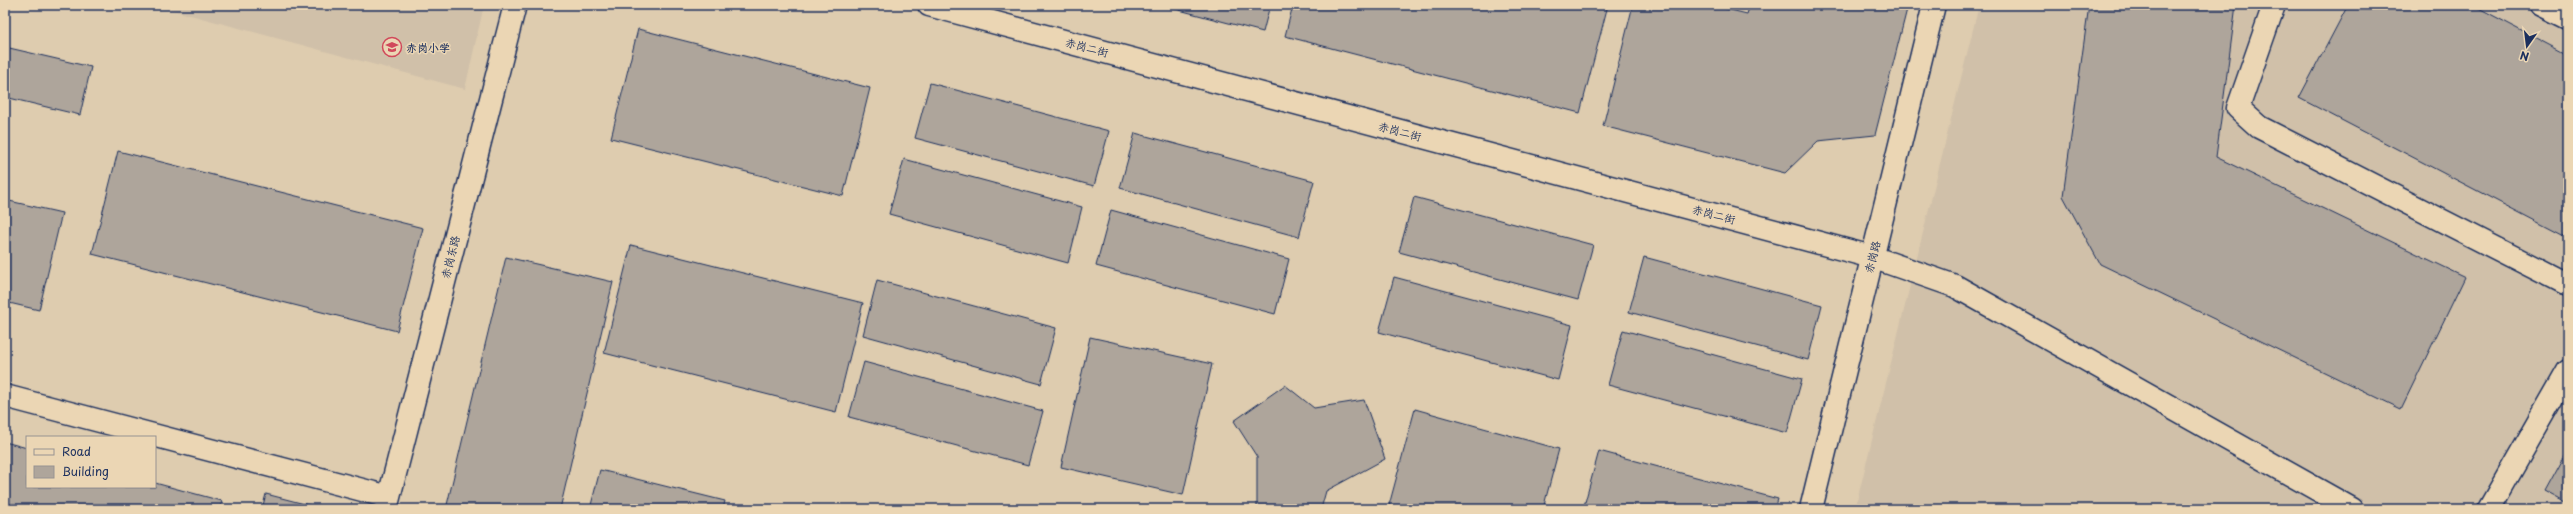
<svg xmlns="http://www.w3.org/2000/svg" width="2573" height="514" viewBox="0 0 2573 514" font-family="'Playpen Sans','LXGW WenKai TC',sans-serif">
<style>
.built{fill:#d0c0a9}
.building{fill:#aea59b;stroke:#1b2f5e}
.lines{fill:none;stroke-linecap:round;stroke-linejoin:round}
.minor-casing{stroke:#1b2f5e;stroke-width:25}
.major-casing{stroke:#1b2f5e;stroke-width:25}
.minor{stroke:#ebd6b4;stroke-width:22}
.major{stroke:#ebd6b4;stroke-width:22}
.labels{text-anchor:middle;dominant-baseline:central;stroke-width:3;stroke-linejoin:round;paint-order:stroke}
.poi-label{font-size:11px;font-weight:bold;fill:#1b2f5e;stroke:#ebd6b4;text-anchor:start}
.street-label{font-size:11px;fill:#1b2f5e;stroke:#ebd6b4}
</style>
<rect width="100%" height="100%" fill="#deccaf"/>
<filter id="ink" filterUnits="userSpaceOnUse"><feTurbulence type="fractalNoise" baseFrequency=".025" numOctaves="2"/><feDisplacementMap in="SourceGraphic" scale="8" xChannelSelector="R" yChannelSelector="G"/><feConvolveMatrix kernelMatrix="1 2 1 2 8 2 1 2 1" color-interpolation-filters="sRGB"/></filter>
<g filter="url(#ink)">
<!-- built -->
<path class="built" d="M153,5H484L465,89Z
M1979,5H2568V509H1855Z"/>
<!-- building -->
<path class="building" d="M1160,5H1270L1263,32Z
M1293,5H1608L1580,113L1285,36Z
M1633,5H1710L1747,14L1750,5H1908L1875,135L1818,141L1785,173L1603,126Z
M2089,5H2236L2216,157L2465,277L2401,409L2100,264L2063,196Z
M2348,5H2473L2568,55V238L2299,98Z
M638,29L870,88L843,196L611,138Z
M5,47L91,67L80,115L5,97Z
M930,83L1109,131L1094,186L915,138Z
M1135,133L1314,181L1299,237L1120,188Z
M118,151L423,228L397,331L92,254Z
M904,159L1082,207L1068,263L889,214Z
M1414,197L1593,245L1578,300L1399,252Z
M5,200L62,213L39,310L5,302Z
M1111,210L1289,259L1275,314L1096,266Z
M631,245L863,303L836,412L604,353Z
M506,257L613,282L560,509H446Z
M1644,257L1822,305L1808,360L1629,312Z
M1394,277L1572,325L1558,380L1379,332Z
M877,280L1056,328L1041,384L863,335Z
M1623,330L1802,379L1787,433L1608,385Z
M1090,337L1212,364L1183,495L1061,467Z
M864,362L1043,411L1028,465L849,417Z
M1285,385L1314,408L1364,400L1385,459L1326,491L1321,509H1257V457L1234,421Z
M1415,409L1559,449L1543,509H1388Z
M5,442L27,448V487H155V483L222,501L220,509H5Z
M2568,447V504L2544,491Z
M1599,451L1778,499L1775,509H1595L1584,506Z
M600,470L725,501L723,509H590Z
M266,494L324,509H262Z"/>
<g class="lines">
<!-- minor casing -->
<g class="minor-casing">
<path id="minor" d="M929,5L1872,257L1955,286L2352,509
M2274,5L2238,108L2259,127L2568,285
M2542,5L2568,18
M5,396L389,497
M386,509L515,5
M2489,509L2568,371"/>
</g>
<!-- major casing -->
<g class="major-casing">
<path id="major" d="M1811,509L1934,5"/>
</g>
<!-- minor -->
<use href="#minor" class="minor"/>
<!-- major -->
<use href="#major" class="major"/>
</g>
</g>
<!-- icons -->
<defs>
<g id="school-ring" transform="scale(1)"><circle r="9.5" fill="#ebd6b4" stroke="#d1495b" stroke-width="1.5"/><path d="M0-5L7-2L0 1L-7-2ZM-4 1L0 2.5L4 1V4Q0 6-4 4Z" fill="#d1495b"/></g>
</defs>
<g fill-rule="evenodd">
<use href="#school-ring" x="392" y="47"/>
</g>
<g class="labels">
<!-- poi labels -->
<g class="poi-label">
<text x="406" y="47">赤岗小学</text>
</g>
<!-- street labels -->
<g class="street-label">
<text transform="translate(1087 47) rotate(15)">赤岗二街</text>
<text transform="translate(1400 131) rotate(15)">赤岗二街</text>
<text transform="translate(1714 214) rotate(15)">赤岗二街</text>
<text transform="translate(450 257) rotate(-76)">赤岗东路</text>
<text transform="translate(1872 257) rotate(-76)">赤岗路</text>
</g>
</g>
<!-- margin -->
<rect width="2573" height="514" fill="none" stroke="#ebd6b4" stroke-width="20"/>
<rect x="10" y="10" width="2553" height="494" fill="none" stroke="#1b2f5e" stroke-width="1.5" filter="url(#ink)"/>
<!-- legend -->
<rect x="26" y="436" width="130" height="52" fill="#ebd6b4" stroke="#989392"/>
<rect x="34" y="449" width="20" height="6" fill="#ebd6b4" stroke="#989392"/>
<text x="62" y="456" font-size="12" fill="#1b2f5e">Road</text>
<rect x="34" y="466" width="20" height="12" fill="#aea59b" stroke="#989392"/>
<text x="62" y="476" font-size="12" fill="#1b2f5e">Building</text>
<!-- north arrow -->
<g transform="translate(2527 46) rotate(194)" stroke="#ebd6b4" stroke-width="3" paint-order="stroke">
<path d="M0-3L7 15L0 10L-7 15Z" fill="#1b2f5e"/>
<text y="-6" font-size="11" font-weight="bold" text-anchor="middle" fill="#1b2f5e">N</text>
</g>
</svg>
